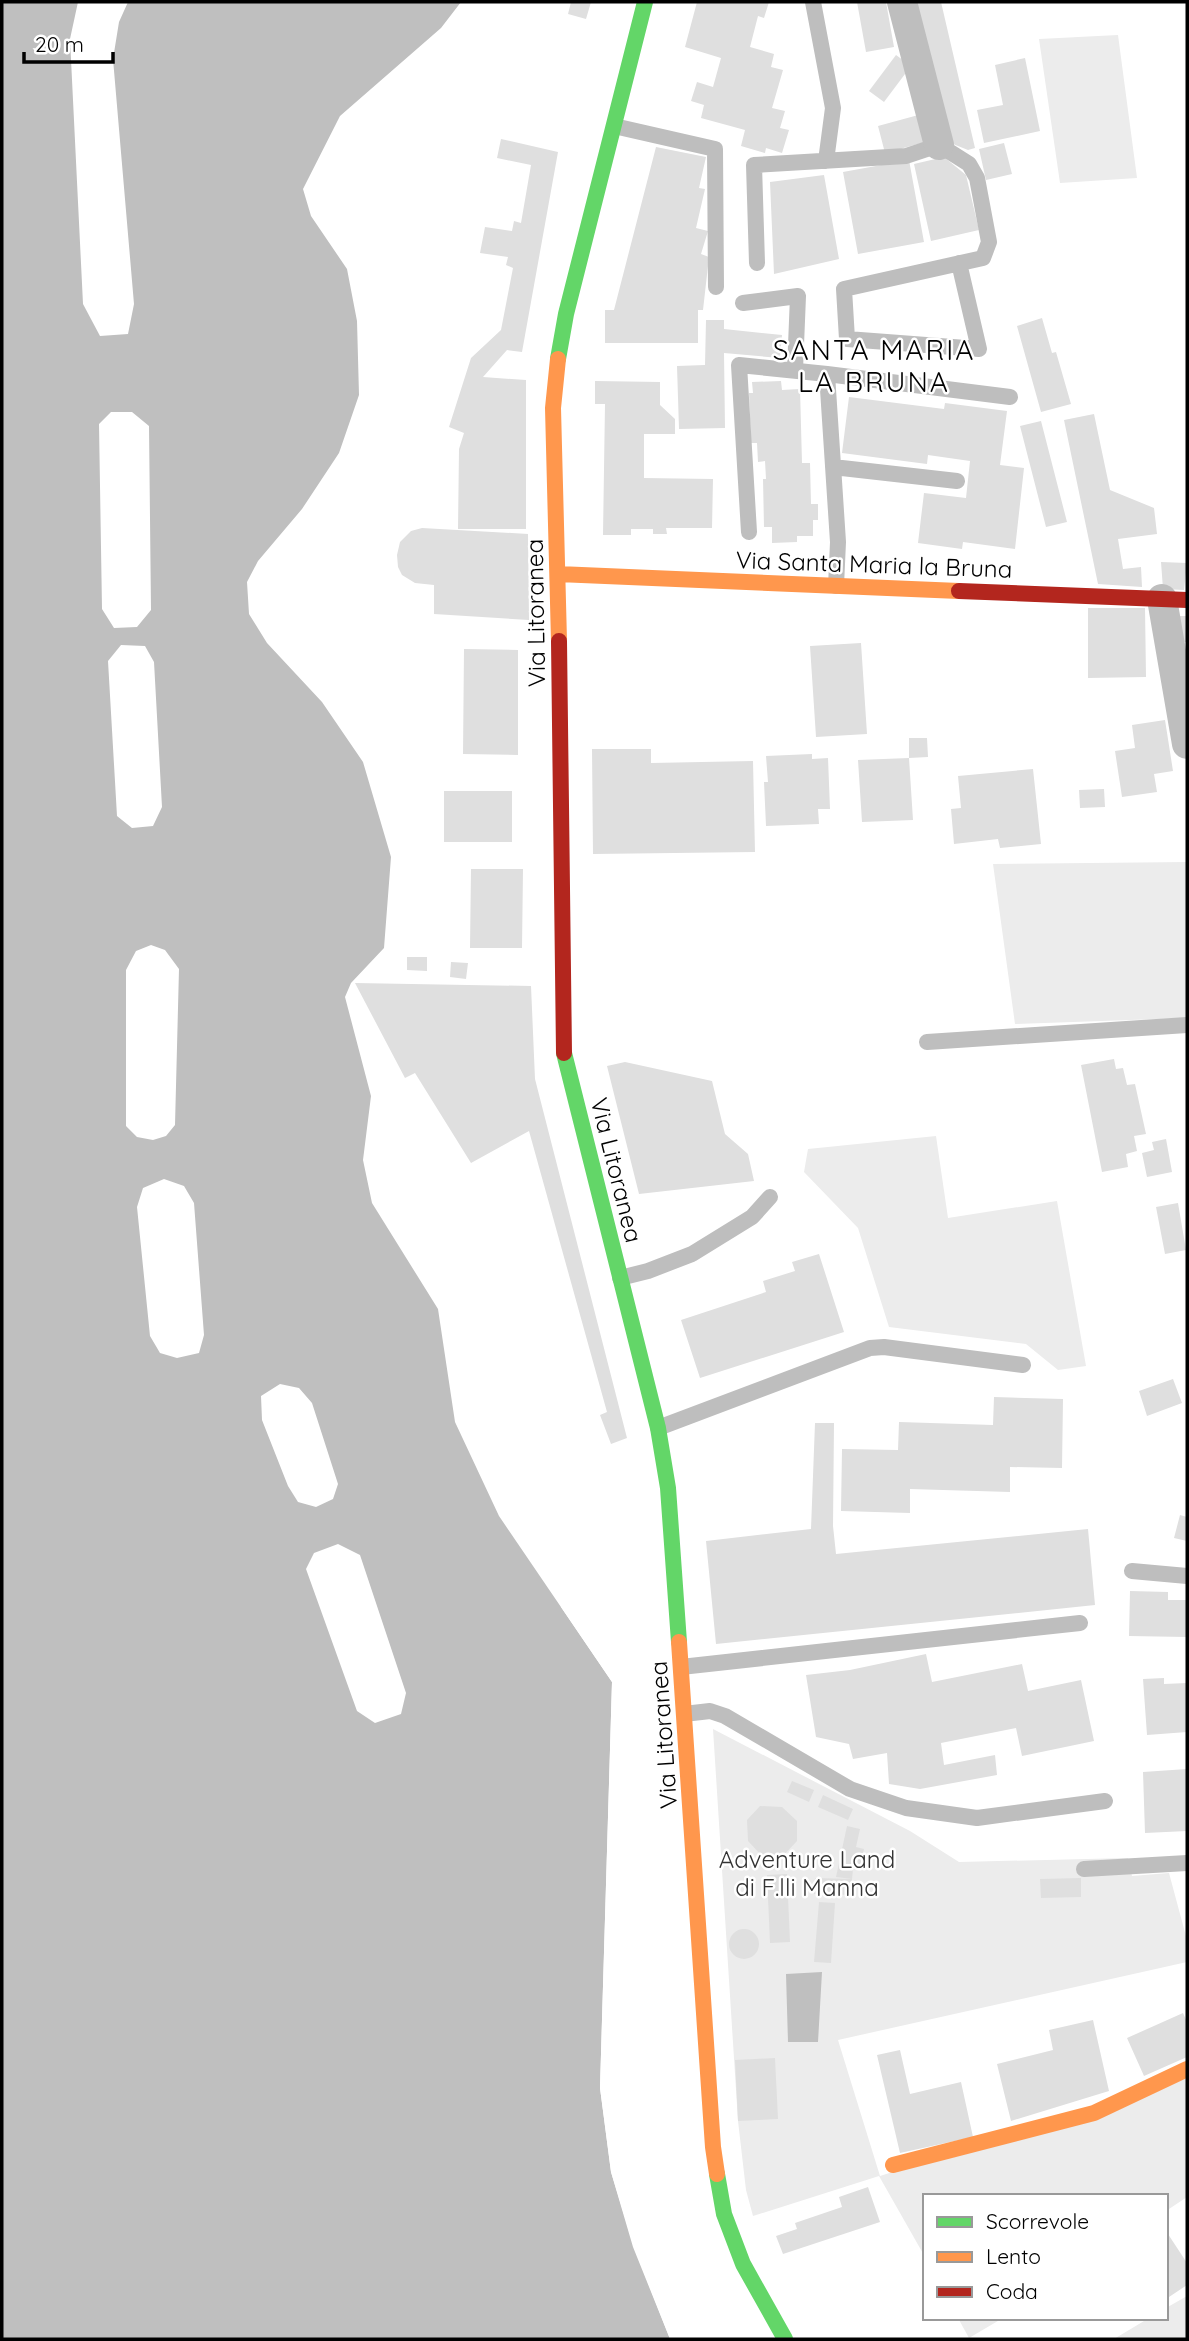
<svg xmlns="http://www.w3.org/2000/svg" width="1189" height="2341" viewBox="0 0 1189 2341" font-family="Quicksand,sans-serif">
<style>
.green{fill:#ececec}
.water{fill:#bfbfbf}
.pier{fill:#fff}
.building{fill:#dfdfdf}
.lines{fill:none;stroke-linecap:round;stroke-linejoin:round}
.lane{stroke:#bebebe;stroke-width:16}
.street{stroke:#bebebe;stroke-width:30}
.fast{stroke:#63d668;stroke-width:16}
.slow{stroke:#ff974d;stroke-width:16}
.jam{stroke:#b3261e;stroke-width:16}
.labels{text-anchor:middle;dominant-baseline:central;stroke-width:5;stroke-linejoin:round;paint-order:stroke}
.street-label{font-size:24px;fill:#000;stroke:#fff}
.park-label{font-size:24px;fill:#333;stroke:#fff}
.quarter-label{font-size:28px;letter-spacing:2px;fill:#000;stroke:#fff}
</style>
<rect width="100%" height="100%" fill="#fff"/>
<!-- green -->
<path class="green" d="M1118,35L1137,178L1060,183L1039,39Z
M1187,862V1018L1015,1024L993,864Z
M936,1136L948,1218L1057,1201L1086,1366L1058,1370L1026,1344L889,1327L858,1228L804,1172L808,1149Z
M713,1729L910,1831L959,1862L1128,1858L1132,1876L1169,1873L1187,1940V1962L838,2040L880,2176L1187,2078V2197L1166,2211V2196H925V2257L879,2176L753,2216L746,2190L738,2121Z
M1187,2296V2339H1114L1149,2318H1166V2308Z
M958,2318H1003L969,2338Z"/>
<!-- water -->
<path class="water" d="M2,2H461L441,28L340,116L303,189L311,216L347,269L357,321L359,395L339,453L302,509L258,561L247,582L249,614L267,643L322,702L363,762L391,857L384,948L351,983L345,997L371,1096L363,1160L372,1203L438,1309L455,1422L499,1516L612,1682L600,2088L611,2172L634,2247L670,2339H2Z
M822,1972L818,2042H788L786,1974Z"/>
<!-- pier -->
<path class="pier" d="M78,2H128L119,22L113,59L134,304L128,334L100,336L83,304L70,39Z
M111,412H132L149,426L151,610L137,627L114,628L102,609L99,424Z
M121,645L145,646L154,662L162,807L153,826L132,828L117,816L108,661Z
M151,945L165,950L179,969L175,1125L166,1136L153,1140L137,1137L126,1126V970L136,951Z
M164,1179L184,1186L194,1203L204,1335L199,1353L177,1358L160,1353L150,1336L137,1207L143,1188Z
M280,1384L299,1388L312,1403L338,1484L333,1499L316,1507L298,1502L288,1486L262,1420L261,1396Z
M338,1544L360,1555L406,1693L401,1714L375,1723L357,1711L306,1569L314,1553Z
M565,1606L616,1681L603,2088L614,2171L637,2245L673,2339H670L633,2247L611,2172L600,2088L612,1682L561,1607Z"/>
<!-- building -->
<path class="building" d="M571,2H591L586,19L568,14Z
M697,2H769L764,18L758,16L750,47L774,54L771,67L783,70L772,108L785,111L780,128L789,130L782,153L766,148L765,153L741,146L745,130L701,118L704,105L691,101L697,82L713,87L721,58L685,47Z
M857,2H886L894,47L866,52Z
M915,2H941L975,148L968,150L948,142Z
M896,55L911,66L884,102L869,91Z
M1025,58L1040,131L984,143L977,110L1003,105L995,65Z
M922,114L929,141L885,153L878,126Z
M501,139L558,152L522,352L507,350L483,377L526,380V529H458L459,449L464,433L449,427L471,358L501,330L513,268L506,265L508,257L480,253L485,227L512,231L514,221L521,223L531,165L497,158Z
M1004,143L1012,174L986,180L979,149Z
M656,147L706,157L699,188L705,189L696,228L708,231L701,254L709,257L703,310H698V343H605V310H614Z
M944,157L966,175L979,230L931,241L914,164Z
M909,160L924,242L858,254L843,172Z
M824,175L839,259L774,274L770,182Z
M1042,318L1052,353L1056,352L1071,404L1041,412L1017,326Z
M706,320H724V329L782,335L780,358L724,353L725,428L679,429L677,366L705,365Z
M595,381L660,382V405L675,419V434H644V478L713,479L712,528H666L667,534H653V529H631V535H603L605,404H595Z
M781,381L782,390L800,389L802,463H810L811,504H818V520H813V536H797V542L772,543V527H764L763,479H766L765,461L758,462L757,443H751L749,393H753L752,382Z
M849,397L944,409L945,403L1007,411L1000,465L1024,468L1015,549L963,542L962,549L918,543L924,493L966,498L970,461L928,455L927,464L842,453Z
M1094,414L1110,490L1154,508L1157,534L1118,539L1123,569L1141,567L1142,587L1098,584L1064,420Z
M1041,421L1067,522L1046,527L1020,426Z
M422,528L528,534L529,620L434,614V585L415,583L402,575L398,567L397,555L400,542L411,531Z
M1161,562L1187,563L1184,590L1163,589Z
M1088,608H1145L1146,677L1088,678Z
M1180,616H1187V642H1179Z
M861,643L867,734L816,737L810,646Z
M464,649L518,650V755L463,754Z
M1165,720L1173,771L1154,774L1157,792L1122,797L1115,751L1135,748L1132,725Z
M909,738H927L928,757L909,758Z
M592,749H651V763L753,761L755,852L593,854Z
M812,754V759L828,758L830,809H818L819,824L766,826L764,782H768L766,756Z
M909,758L913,820L862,822L858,760Z
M1033,769L1041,844L1000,848L998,839L954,844L951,809L961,808L958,776Z
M1104,789L1105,807L1080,808L1079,790Z
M444,791H512V842H444Z
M471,869H523L522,948H470Z
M407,957H427V971L407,970Z
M451,962L468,963L466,979L450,977Z
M355,983L531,986L535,1079L627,1438L611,1444L600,1415L607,1412L529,1131L471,1163L415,1073L405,1078Z
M1114,1059L1116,1069L1123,1068L1127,1085L1135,1084L1146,1134L1134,1136L1137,1151L1126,1154L1128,1167L1102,1172L1081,1065Z
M625,1062L712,1081L725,1134L748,1154L754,1181L639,1194L607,1066Z
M1166,1139L1172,1172L1147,1177L1142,1153L1154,1150L1152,1142Z
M1178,1203L1186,1250L1165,1254L1156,1207Z
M819,1254L844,1332L700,1378L681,1320L766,1292L763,1281L795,1271L792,1262Z
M1173,1379L1182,1403L1147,1416L1139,1391Z
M994,1397L1063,1399L1062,1468L1010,1467V1492L910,1489V1513L841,1511L842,1449L898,1450L899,1422L993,1425Z
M815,1423H834L833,1526L836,1554L1088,1529L1095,1605L716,1644L706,1541L811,1529Z
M1180,1515L1187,1517V1541L1174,1538Z
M1130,1591L1168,1592V1600H1187V1637L1129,1636Z
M926,1654L932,1682L1022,1664L1028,1691L1081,1680L1094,1741L1022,1756L1016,1728L941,1743L944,1765L995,1755L997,1775L920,1789L889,1784L887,1753L853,1759L849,1744L816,1737L806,1675L850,1670Z
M1164,1678V1684L1187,1683V1732L1147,1735L1143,1679Z
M1187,1769V1831L1145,1833L1143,1772Z
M792,1781L814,1790L809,1802L787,1792Z
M823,1795L853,1809L848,1820L818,1807Z
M760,1806L782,1807L797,1821V1841L782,1857L762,1856L748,1841L747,1820Z
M847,1826L860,1829L856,1847L864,1849L859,1870L853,1869L852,1879L836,1877Z
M787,1874L790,1942L770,1943L767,1875Z
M815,1878L852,1879L851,1895L814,1894Z
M1081,1878V1897L1041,1898L1040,1879Z
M819,1902L835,1903L831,1963L814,1962Z
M729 1944a15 15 0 1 1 30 0a15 15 0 1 1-30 0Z
M1183,2013L1187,2022V2057L1144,2076L1127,2038Z
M1093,2020L1109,2091L1011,2121L997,2064L1053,2050L1049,2030Z
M900,2050L910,2094L961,2082L973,2137L900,2153L877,2055Z
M775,2058L778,2119L738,2121L735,2060Z
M868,2187L880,2222L783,2254L776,2236L797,2229L795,2223L842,2207L839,2197Z
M1166,2231L1187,2263V2285L1166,2299Z"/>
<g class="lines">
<!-- lane -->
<path class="lane" d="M813,2L833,108L826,161
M614,126L715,149L716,287
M757,263L754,165L906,156L939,145L969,164L977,178L989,242L983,258L844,289L847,339L979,349L959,263
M743,303L798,296L795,370
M827,374L1010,397
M833,467L957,481
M749,532L739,365L827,374L838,542L836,586
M927,1042L1187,1025
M620,1278L648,1271L692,1254L752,1217L770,1197
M658,1428L870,1348L884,1347L1023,1365
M1132,1571L1187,1576
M681,1667L1080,1623
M684,1714L710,1711L725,1716L850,1789L906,1808L977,1818L1105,1801
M1084,1869L1187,1863"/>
<!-- street -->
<path class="street" d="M902,2L939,145
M1162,599L1187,744"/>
<!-- fast -->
<path class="fast" d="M558,359L566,314L645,2
M564,1053L658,1428L668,1488L679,1642
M717,2174L724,2214L743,2264L785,2339"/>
<!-- slow -->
<path class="slow" d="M558,359L553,408L559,641
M558,574L959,591
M679,1642L713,2147L717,2174
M893,2165L1094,2113L1187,2069"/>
<!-- jam -->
<path class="jam" d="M959,591L1187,600
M559,641L564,1053"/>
</g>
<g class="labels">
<!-- street labels -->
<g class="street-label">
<text transform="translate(874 564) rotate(2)">Via Santa Maria la Bruna</text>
<text transform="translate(535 613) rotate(-91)">Via Litoranea</text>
<text transform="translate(617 1170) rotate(76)">Via Litoranea</text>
<text transform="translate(663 1735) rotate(-94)">Via Litoranea</text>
</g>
<!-- park labels -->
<g class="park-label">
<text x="807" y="1859">Adventure Land<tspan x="807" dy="28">di F.lli Manna</tspan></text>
</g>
<!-- quarter labels -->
<g class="quarter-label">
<text x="874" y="349">SANTA MARIA<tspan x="874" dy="32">LA BRUNA</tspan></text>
</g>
</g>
<!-- border -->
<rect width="1189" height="2341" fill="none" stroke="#000000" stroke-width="7"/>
<!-- legend -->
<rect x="923" y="2194" width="245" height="126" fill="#ffffff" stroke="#999999" stroke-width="2"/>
<rect x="937" y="2217" width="35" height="10" fill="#63d668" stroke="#999999" stroke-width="2"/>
<text x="986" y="2229" font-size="21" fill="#000000">Scorrevole</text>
<rect x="937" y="2252" width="35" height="10" fill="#ff974d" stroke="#999999" stroke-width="2"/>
<text x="986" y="2264" font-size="21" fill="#000000">Lento</text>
<rect x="937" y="2287" width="35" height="10" fill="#b3261e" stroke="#999999" stroke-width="2"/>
<text x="986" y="2299" font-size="21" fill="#000000">Coda</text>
<!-- scale -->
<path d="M24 52v10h89v-10" fill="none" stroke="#000000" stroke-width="3.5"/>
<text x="35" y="52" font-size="21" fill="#000000" stroke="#ffffff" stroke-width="5" paint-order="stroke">20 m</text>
</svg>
